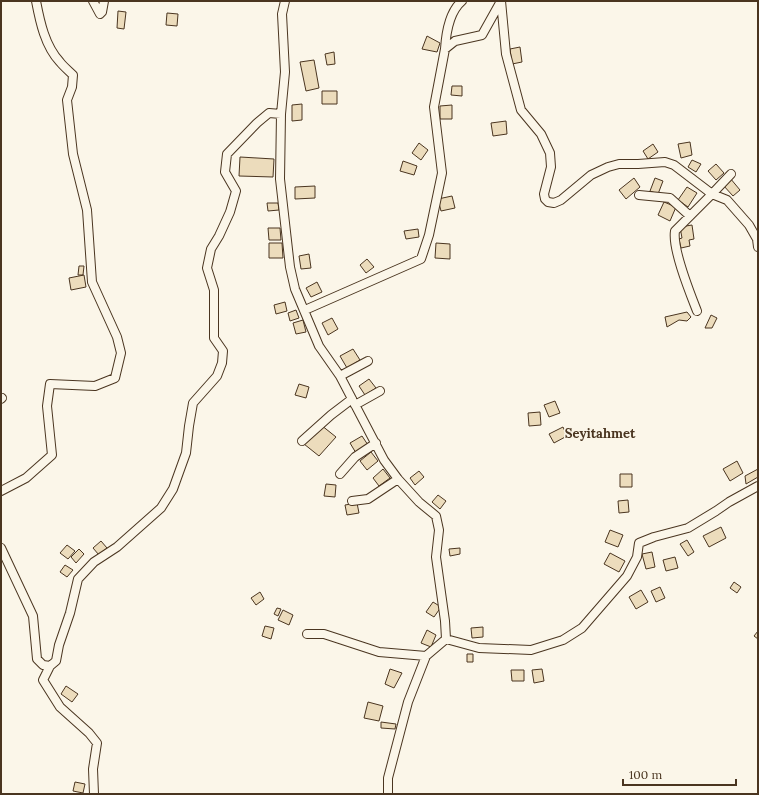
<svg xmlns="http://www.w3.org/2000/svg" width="759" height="795" viewBox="0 0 759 795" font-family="Lora,serif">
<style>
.building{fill:#ecdcbc;stroke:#4a3520}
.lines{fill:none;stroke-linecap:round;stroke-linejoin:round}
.minor-casing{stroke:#4a3520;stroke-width:10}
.minor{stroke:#fbf6e9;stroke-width:8}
.labels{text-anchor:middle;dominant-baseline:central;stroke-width:3;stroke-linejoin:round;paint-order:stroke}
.quarter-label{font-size:13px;font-weight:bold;fill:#4a3520;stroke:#fbf6e9}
</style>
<rect width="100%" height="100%" fill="#fbf6e9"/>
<!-- building -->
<path class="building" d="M118,11L126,12L124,29L117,28Z
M167,13L178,14L177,26L166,25Z
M427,36L440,43L437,52L422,49Z
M520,47L522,62L512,64L510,49Z
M334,52L335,64L327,65L325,54Z
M314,60L319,88L306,91L300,62Z
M452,86H462V96L451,95Z
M322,91H337V104H322Z
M302,104V120L292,121V105Z
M452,105V119H440V106Z
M506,121L507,134L493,136L491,123Z
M690,142L692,155L681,158L678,144Z
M419,143L428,150L421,160L412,153Z
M653,144L658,152L648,159L643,151Z
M240,157L274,159L273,177L239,176Z
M692,160L701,164L696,172L688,167Z
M403,161L417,166L414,175L400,171Z
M716,164L724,173L716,180L708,171Z
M634,178L640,187L626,199L619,190Z
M655,178L663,181L658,194L650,191Z
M730,178L740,190L733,196L723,185Z
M315,186V198L295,199V187Z
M687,187L697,193L688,207L678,200Z
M452,196L455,208L441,211L438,199Z
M664,202L676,207L670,221L658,215Z
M267,203H278L279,210L268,211Z
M692,225L694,239L689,240L690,246L681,248L679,239L682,238L680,227Z
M268,228H280L281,240H269Z
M418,229L419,237L406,239L404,231Z
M269,243H282L283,258H269Z
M436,243L450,244V259L435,258Z
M309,254L311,268L301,269L299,256Z
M367,259L374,267L366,273L360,265Z
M79,266H84L83,275H78Z
M84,275L86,287L71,290L69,278Z
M317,282L322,292L311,297L306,288Z
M285,302L287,311L276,314L274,305Z
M296,310L299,318L290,321L288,313Z
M687,312L691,317L687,321L679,320L667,327L665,317Z
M711,315L717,318L712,328H705Z
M332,318L338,329L328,335L322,323Z
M303,320L306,332L296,334L293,323Z
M353,349L360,360L347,368L340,356Z
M369,379L376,388L365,395L359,386Z
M299,384L309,387L306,398L295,395Z
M555,401L560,413L549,417L544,405Z
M540,412L541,425L529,426L528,413Z
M321,425L336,437L319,456L304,444Z
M563,427L567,436L554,443L549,434Z
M362,436L368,445L356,453L350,443Z
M371,452L378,461L367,470L360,461Z
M737,461L743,473L730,481L723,469Z
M383,469L390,478L379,486L373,478Z
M758,469V477L746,484L745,476Z
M419,471L424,477L415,485L410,478Z
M620,474H632V487H620Z
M326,484L336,485L335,497L324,496Z
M438,495L446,501L440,509L432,502Z
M628,500L629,512L619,513L618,501Z
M357,503L359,513L347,515L345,505Z
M721,527L726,538L709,547L703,536Z
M610,530L623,535L618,547L605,542Z
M687,540L694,552L688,556L680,544Z
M101,541L107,548L99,555L93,548Z
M67,545L75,551L68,559L60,553Z
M460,548V554L450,556L449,549Z
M79,549L84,554L76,563L71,557Z
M652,552L655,567L646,569L642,554Z
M610,553L625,561L619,572L604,564Z
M675,557L678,568L666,571L663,560Z
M65,565L73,570L67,577L60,572Z
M734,582L741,587L737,593L730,588Z
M660,587L665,598L656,602L651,591Z
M641,590L648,602L636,609L629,597Z
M260,592L264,599L256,605L251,598Z
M433,602L441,607L434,617L426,612Z
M277,608L281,609L278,616L274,614Z
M283,610L293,615L289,625L278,620Z
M265,626L274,628L271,639L262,636Z
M483,627V637L472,638L471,628Z
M427,630L436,635L431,647L421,643Z
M758,631V639L754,636Z
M467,654H473V662H467Z
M390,669L402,673L394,688L385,684Z
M542,669L544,681L534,683L532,670Z
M511,670H524V681H512Z
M66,686L78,694L72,702L61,694Z
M368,702L383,706L379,721L364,718Z
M381,722L396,724L395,729L381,728Z
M75,782L85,784L83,793L73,791Z"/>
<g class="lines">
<!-- minor casing -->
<g class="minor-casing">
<path id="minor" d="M93,1L100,14L102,12L104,1
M501,1L506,54L521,110L541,134L550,153L551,167L544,194L545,199L548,202L554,203L561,200L591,175L608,167L619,164H638L665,162L674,165L712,194L731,174
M445,49C446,33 449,12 462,1
M281,114L285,72L282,14L285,1
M639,195L670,198L690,216
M305,310L421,259L429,235L442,173L434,107L445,49L455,41L482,35L501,1
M697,311C690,293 672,249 675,231L712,194L727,200L749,225L757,239L758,247
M340,376L368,361
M1,399L2,398
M355,405L380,391
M302,441L331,415L352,399
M340,474L355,457L376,443
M1,491L26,478L52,455L47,406L50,384L95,386L115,378L121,353L117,337L92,282L87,210L73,154L67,100L72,87L73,75C69,71 64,67 60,62C45,46 40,22 36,1
M352,501L368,499L398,479
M1,548L33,616L37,659L43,665L50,666L56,661L59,645L70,613L78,579L94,562L117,547L161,508L173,489L186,453L189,426L193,403L217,376L222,363L223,351L214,338V290L207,268L211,249L219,236L230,212L236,191L225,172L227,154L257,123L269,113L281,114L280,179L290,267L295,289L319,346L340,376L384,460L398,479L419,502L436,516L439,530L436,557L445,621L446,639L479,648L531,650L563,640L582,628L627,576L637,557L639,543L654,537L688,528L716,511L729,502L758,486
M307,634H324L379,652L426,656
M50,666L43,680L60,707L89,733L97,743L93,769L94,794
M388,794V778L408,702L426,656L446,639"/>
</g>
<!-- minor -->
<use href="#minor" class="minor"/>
</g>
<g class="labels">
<!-- quarter labels -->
<g class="quarter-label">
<text x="600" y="433">Seyitahmet</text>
</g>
</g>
<!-- border -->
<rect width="759" height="795" fill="none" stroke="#4a3520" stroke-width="4"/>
<!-- scale -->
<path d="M623 779v6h113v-6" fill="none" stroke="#4a3520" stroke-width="2"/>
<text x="629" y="779" font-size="12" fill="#4a3520" stroke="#fbf6e9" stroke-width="3" paint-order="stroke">100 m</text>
</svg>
